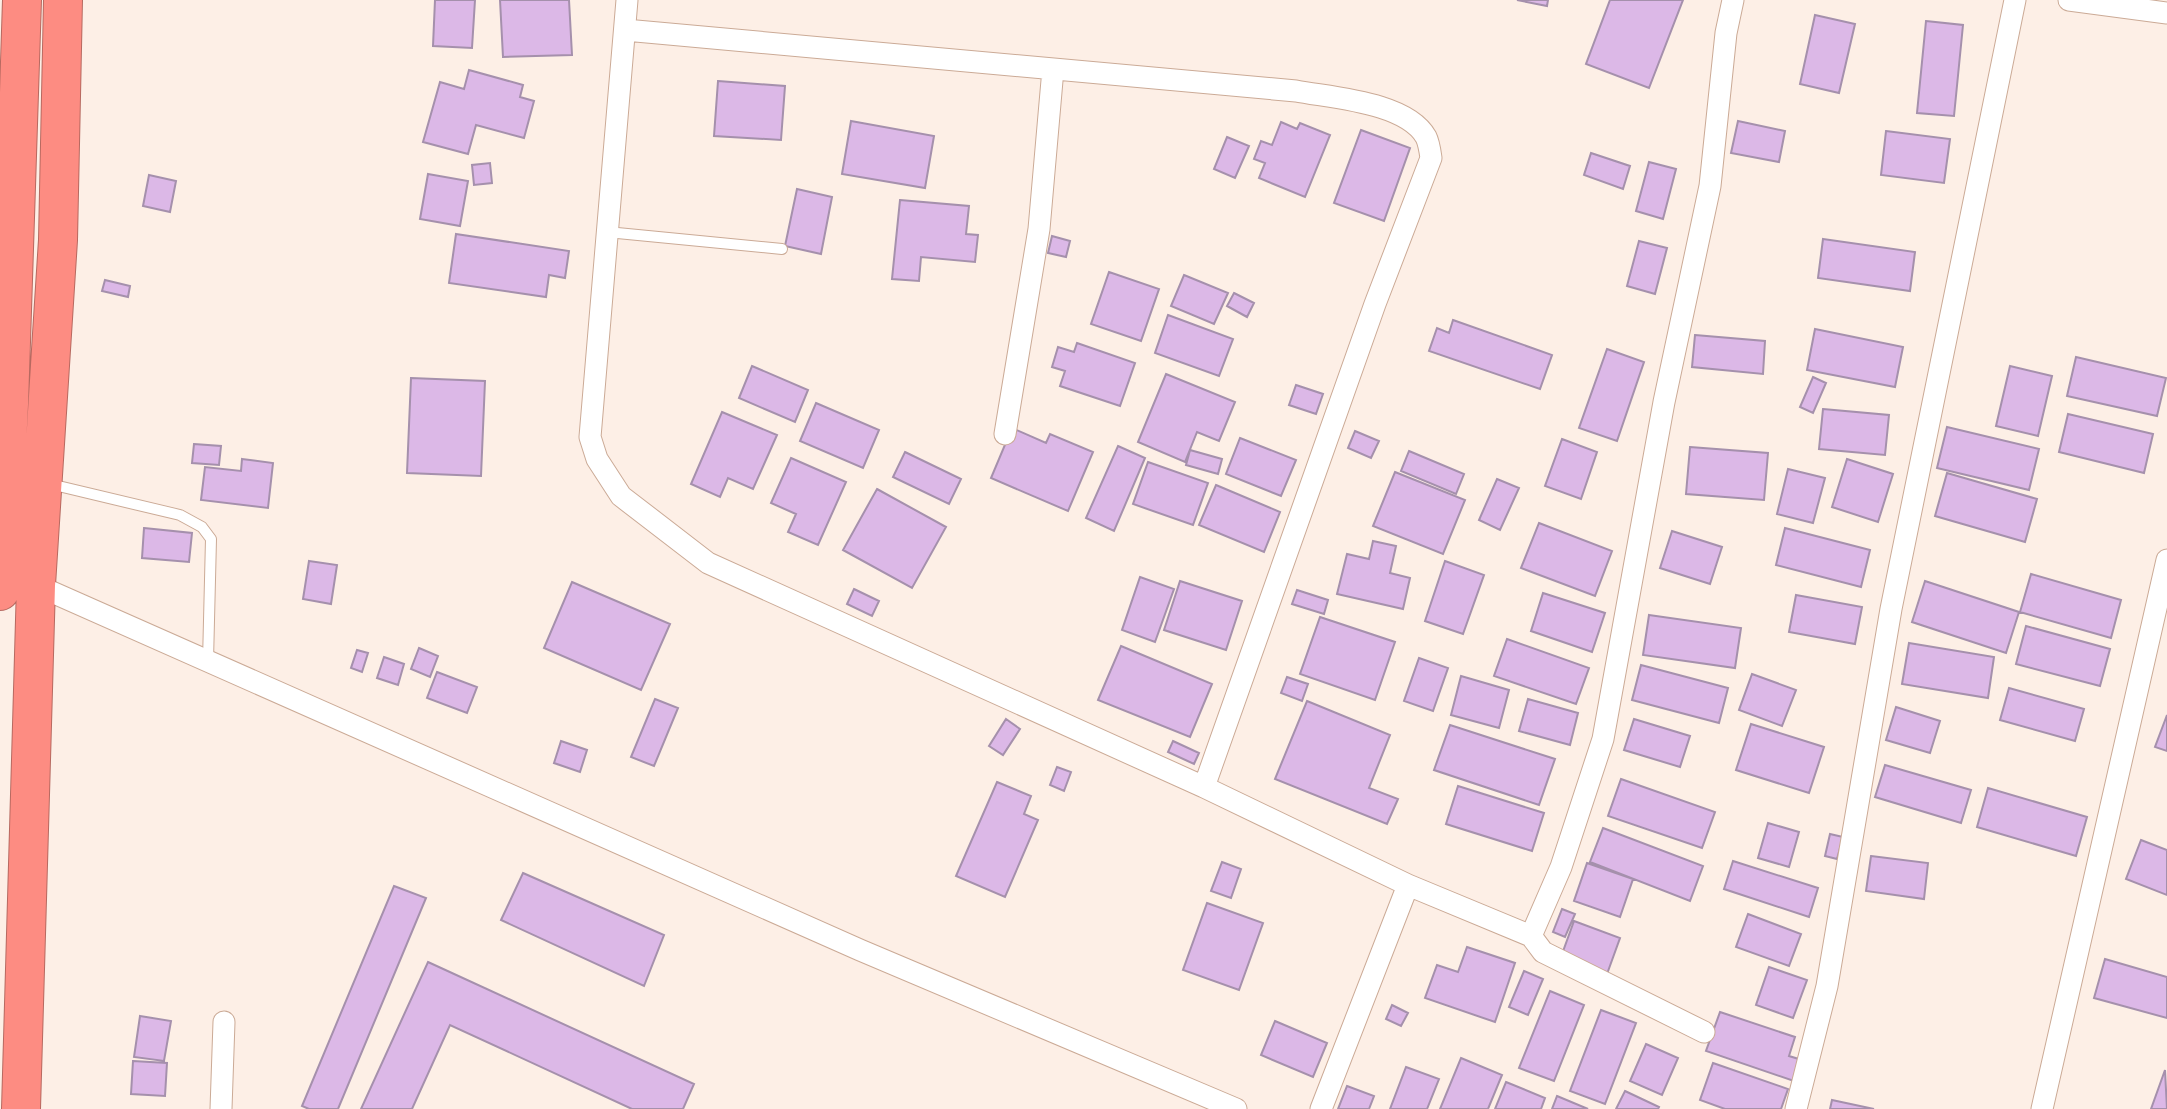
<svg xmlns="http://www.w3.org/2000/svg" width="2167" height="1109" viewBox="0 0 2167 1109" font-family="'DejaVu Sans',sans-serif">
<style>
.building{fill:#dcb8e7;stroke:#a590ac;stroke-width:2}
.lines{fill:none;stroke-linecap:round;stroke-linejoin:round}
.lane-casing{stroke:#cbaa96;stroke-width:12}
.street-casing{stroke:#cbaa96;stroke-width:23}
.highway-casing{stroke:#b76960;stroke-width:40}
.lane{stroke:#fff;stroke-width:10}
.street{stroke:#fff;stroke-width:21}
.highway{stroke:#fd8c82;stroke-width:38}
</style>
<rect width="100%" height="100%" fill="#fdefe6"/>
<!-- building -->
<path class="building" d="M435,0H475L472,48L433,46Z
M500,0H569L572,55L503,57Z
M1517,0H1548L1547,6Z
M1610,0H1683L1649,88L1586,64Z
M1815,15L1855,24L1839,93L1800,84Z
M1926,21L1963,25L1954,116L1917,113Z
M469,70L523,85L520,97L534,101L524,138L476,125L468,154L423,142L440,82L464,89Z
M718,81L785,86L781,140L714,136Z
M851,121L934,136L925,188L842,174Z
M1738,121L1785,131L1779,162L1731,153Z
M1281,122L1297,129L1300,123L1330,135L1305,197L1259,178L1265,163L1254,159L1261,141L1272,145Z
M1361,130L1410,148L1384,221L1334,203Z
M1886,131L1950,139L1944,183L1881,175Z
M1227,137L1249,146L1235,178L1214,169Z
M1591,153L1630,166L1623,189L1584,175Z
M1649,162L1676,169L1663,219L1636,211Z
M490,163L492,183L474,185L472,165Z
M428,174L468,181L460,226L420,219Z
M149,175L176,181L170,212L143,206Z
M797,189L832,197L821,254L785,246Z
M900,200L969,206L966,234L978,235L975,262L921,257L919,281L892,279Z
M456,234L569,251L565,278L549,275L546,297L449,283Z
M1052,236L1070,241L1066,257L1048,253Z
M1823,239L1915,252L1910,291L1818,278Z
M1639,241L1667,248L1655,294L1627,286Z
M1109,272L1159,289L1141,341L1091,324Z
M1184,275L1228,293L1214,324L1171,306Z
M105,280L130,286L128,297L102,291Z
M1234,293L1254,303L1247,317L1227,306Z
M1168,315L1233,339L1219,376L1155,353Z
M1453,320L1552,355L1540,389L1429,351L1437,328L1449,333Z
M1815,329L1903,347L1895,387L1807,370Z
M1695,335L1765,341L1763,374L1692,367Z
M1077,343L1135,363L1120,406L1060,386L1065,371L1052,367L1058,347L1074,352Z
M1607,349L1644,362L1617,441L1579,428Z
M2076,357L2166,378L2157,416L2067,396Z
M752,366L808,390L795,422L739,398Z
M2010,366L2052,376L2038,436L1996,426Z
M1166,374L1235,402L1219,441L1197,432L1185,462L1138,442Z
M1813,377L1826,383L1813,413L1800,407Z
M411,378L485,381L481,476L407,473Z
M1296,385L1323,394L1316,414L1289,405Z
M816,403L879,430L863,468L800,441Z
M1823,409L1889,415L1885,455L1819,449Z
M722,412L777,435L753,489L728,478L720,497L691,484Z
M2068,414L2153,434L2144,473L2059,452Z
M1947,427L2039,449L2029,490L1937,468Z
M1012,428L1046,443L1050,434L1093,452L1068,511L991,478Z
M1355,431L1379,441L1371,458L1348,448Z
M1240,438L1296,460L1281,496L1226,474Z
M1562,439L1597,452L1581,499L1545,486Z
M194,444L221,446L219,465L192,463Z
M1118,446L1145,458L1114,531L1086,518Z
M1690,447L1768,453L1764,500L1686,494Z
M1190,450L1222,459L1218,474L1186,465Z
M1409,451L1464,474L1456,494L1401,471Z
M905,452L961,479L949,504L893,477Z
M791,458L846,482L818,545L788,532L796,514L771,503Z
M242,459L273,463L268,508L201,500L205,467L241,471Z
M1847,459L1893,474L1878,522L1832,507Z
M1148,462L1208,483L1193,525L1133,504Z
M1788,469L1825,478L1813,523L1777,514Z
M1395,472L1465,500L1443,554L1373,526Z
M1947,473L2037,499L2025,542L1935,516Z
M1497,479L1519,488L1500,530L1479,520Z
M1216,485L1280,512L1264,552L1199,525Z
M877,489L946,527L912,588L843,550Z
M1539,523L1612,551L1595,596L1521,568Z
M144,528L192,533L189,562L142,558Z
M1785,528L1870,550L1861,587L1776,565Z
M1672,531L1722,547L1710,584L1660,568Z
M1373,541L1396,546L1390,573L1410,578L1403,609L1337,594L1347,554L1369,559Z
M309,561L337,565L331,604L303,599Z
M1445,561L1484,575L1463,634L1425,621Z
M2031,574L2121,600L2111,638L2020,612Z
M1140,577L1174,589L1155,642L1122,630Z
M1180,581L1242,601L1226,650L1164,630Z
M1925,581L2019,612L2006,653L1912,622Z
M572,582L670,624L641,690L544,648Z
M854,589L879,601L872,616L847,604Z
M1297,590L1328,600L1324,614L1292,604Z
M1543,593L1605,613L1592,652L1531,631Z
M1796,595L1862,607L1855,644L1789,632Z
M1649,615L1741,628L1735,668L1643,655Z
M1320,617L1395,642L1375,700L1300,674Z
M2026,626L2110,649L2100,686L2016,664Z
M1507,639L1589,668L1576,704L1494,676Z
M1909,643L1994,657L1988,698L1902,684Z
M1121,646L1212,684L1190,737L1098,700Z
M419,648L438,656L430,677L411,669Z
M357,650L368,653L362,672L351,668Z
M384,657L404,664L398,685L377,678Z
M1419,658L1448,668L1433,711L1404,701Z
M1641,665L1728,688L1719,723L1632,700Z
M437,672L477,687L467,713L427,698Z
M1752,674L1796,690L1782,726L1739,710Z
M1461,676L1509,690L1499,728L1451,715Z
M1287,677L1308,684L1302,701L1281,693Z
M2009,688L2084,709L2075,741L2000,720Z
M655,699L678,708L654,766L631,757Z
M1528,699L1578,713L1570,745L1519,731Z
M1307,701L1390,735L1369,788L1398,799L1387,824L1275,779Z
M1896,707L1940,721L1930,753L1886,740Z
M2167,715V751L2155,747Z
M1006,719L1020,729L1003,755L989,746Z
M1634,719L1690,736L1680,767L1624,750Z
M1751,724L1824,747L1809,793L1736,770Z
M1450,725L1555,759L1539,805L1434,770Z
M561,741L587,750L580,772L554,763Z
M1173,741L1199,753L1194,764L1168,752Z
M1885,765L1971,790L1961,823L1875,797Z
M1057,767L1071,772L1064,791L1050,785Z
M1621,779L1715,812L1702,848L1608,816Z
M997,782L1031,796L1024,814L1038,820L1005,897L956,876Z
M1458,786L1544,813L1532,851L1446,824Z
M1988,788L2087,817L2076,856L1977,827Z
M1768,823L1799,832L1789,867L1758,858Z
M1603,828L1703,866L1690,901L1590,862Z
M1830,834L1843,837L1837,859L1825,856Z
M2141,840L2167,850V895L2126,879Z
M1871,856L1928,863L1924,899L1866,891Z
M1733,861L1818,888L1809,917L1724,889Z
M1222,862L1241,869L1231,898L1211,891Z
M1587,863L1633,879L1620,917L1574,901Z
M523,873L664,935L644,986L501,920Z
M394,886L426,898L338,1109H309L302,1106Z
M1207,903L1263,923L1239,990L1183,970Z
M1562,909L1575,914L1565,937L1553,932Z
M1748,914L1801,934L1789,966L1736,947Z
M1574,921L1620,938L1607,974L1561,957Z
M1467,947L1515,963L1495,1022L1425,998L1437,965L1458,972Z
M2105,959L2167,977V1018L2094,998Z
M428,962L694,1084L683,1109H632L450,1025L412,1109H361Z
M1769,967L1807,980L1793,1018L1756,1005Z
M1524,971L1543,979L1528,1015L1509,1007Z
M1550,991L1584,1005L1554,1081L1519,1068Z
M1392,1005L1408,1013L1401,1026L1386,1019Z
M1601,1010L1636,1023L1605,1104L1570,1091Z
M1720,1012L1795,1037L1789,1056L1802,1060L1794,1081L1706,1051Z
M140,1016L171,1021L164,1061L134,1057Z
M1275,1021L1327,1043L1313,1077L1261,1055Z
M1646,1044L1678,1058L1662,1095L1630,1081Z
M1461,1058L1502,1075L1488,1109H1440Z
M133,1061L167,1063L165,1096L131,1094Z
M1713,1063L1788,1089L1781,1109H1725L1700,1100Z
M1406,1067L1439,1079L1427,1109H1390Z
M2165,1070L2167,1109H2151Z
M1506,1082L1545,1098L1541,1109H1495Z
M1347,1086L1374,1096L1369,1109H1338Z
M1625,1091L1659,1107L1658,1109H1616Z
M1557,1096L1588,1109H1552Z
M1832,1100L1874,1109H1830Z"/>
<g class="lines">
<!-- lane casing -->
<g class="lane-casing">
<path id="lane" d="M607,232L782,249
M50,484L180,515L202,527L211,539L208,661"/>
</g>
<!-- street casing -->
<g class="street-casing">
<path id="street" d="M627,0L590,437L597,459L621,496L708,563L1204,787L1408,885
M2069,0L2167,13
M625,30L1296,91C1332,98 1406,102 1426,137C1429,143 1430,151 1431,158L1375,304L1204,787
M1005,434L1039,229L1053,69
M36,585L860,950L1236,1109
M1531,936L1561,867L1603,739L1664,402L1710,186L1726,33L1733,0
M221,1109L224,1022
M1321,1109L1408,885L1531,936L1543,952L1704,1032
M1796,1109L1827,986L1891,609L2015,0
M2042,1109L2167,560"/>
</g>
<!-- highway casing -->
<g class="highway-casing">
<path id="highway" d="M0,591L9,404L22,0
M21,1109L36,585L58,240L63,0"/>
</g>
<!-- lane -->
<use href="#lane" class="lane"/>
<!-- street -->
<use href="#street" class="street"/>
<!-- highway -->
<use href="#highway" class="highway"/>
</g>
</svg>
